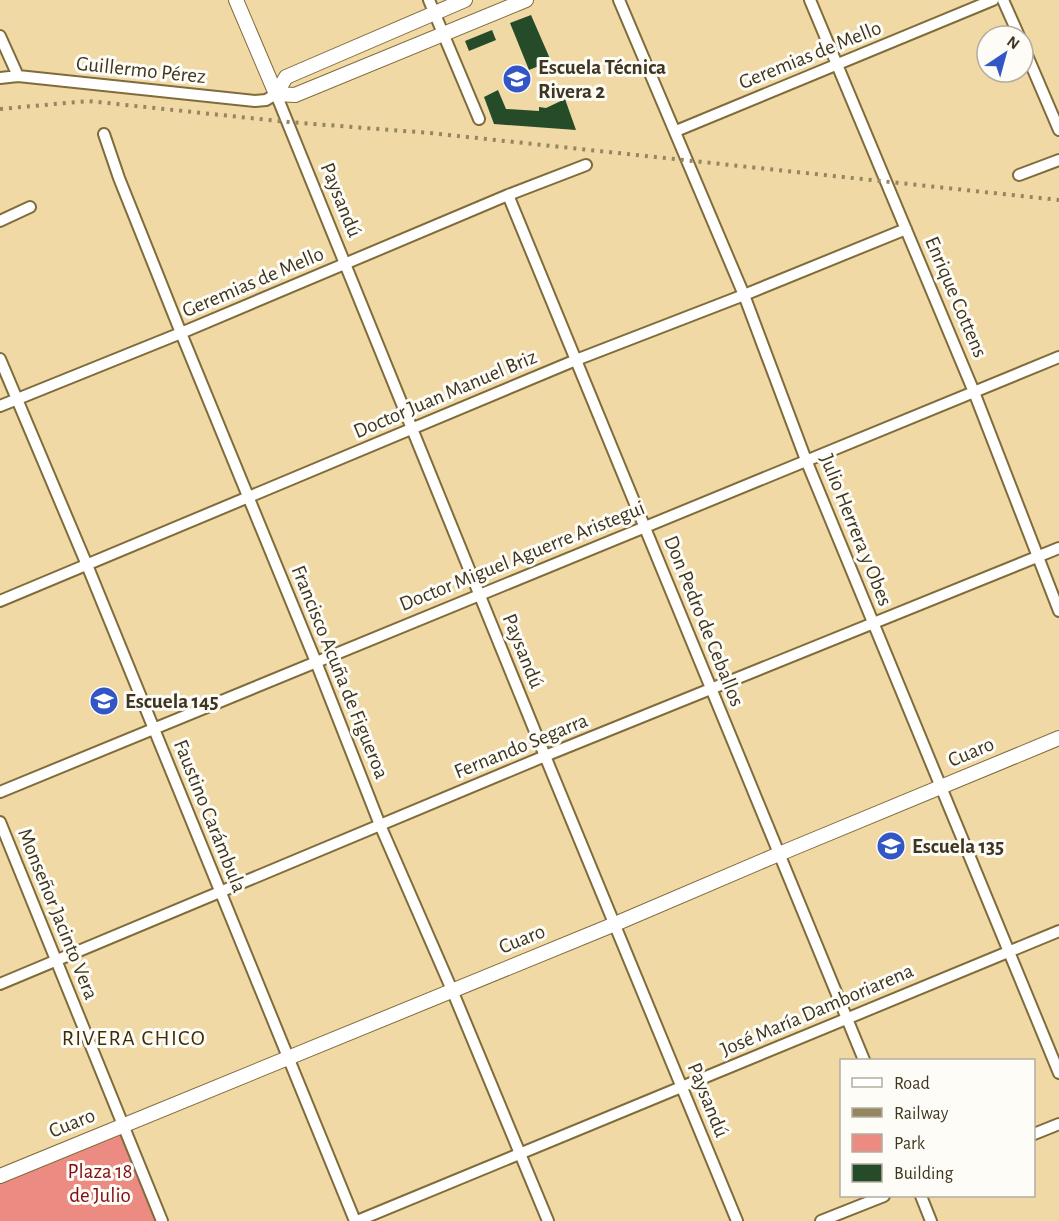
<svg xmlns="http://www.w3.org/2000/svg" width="1059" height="1221" viewBox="0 0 1059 1221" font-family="'Alegreya Sans',sans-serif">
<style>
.green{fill:#eb8b81}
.building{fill:#254b29}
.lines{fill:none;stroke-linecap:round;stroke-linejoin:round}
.minor-casing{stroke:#806c3b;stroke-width:14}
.tertiary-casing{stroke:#806c3b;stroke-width:16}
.minor{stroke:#fff;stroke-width:10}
.tertiary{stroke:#fff;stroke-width:14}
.rail{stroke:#958561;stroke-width:4;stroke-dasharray:3 6;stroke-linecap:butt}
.labels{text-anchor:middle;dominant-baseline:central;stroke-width:6;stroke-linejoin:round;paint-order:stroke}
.street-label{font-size:21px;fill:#3f3621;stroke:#fefcf7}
.poi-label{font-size:21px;font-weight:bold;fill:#3f3621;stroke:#fefcf7;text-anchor:start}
.park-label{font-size:21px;fill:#810b10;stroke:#fefcf7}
.neighbourhood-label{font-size:22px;letter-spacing:1.5px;fill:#3c2d06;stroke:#fefcf7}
</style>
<rect width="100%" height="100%" fill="#f0d9a5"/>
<!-- green -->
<path class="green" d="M121,1134L156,1221H0V1182Z"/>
<!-- building -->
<path class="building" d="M531,15L551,61L529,70L510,23Z
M492,30L496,40L469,51L465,41Z
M498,90L506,109L539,111V107L546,108L565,99L576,130L494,124L484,97Z"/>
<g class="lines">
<!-- minor casing -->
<g class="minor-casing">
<path id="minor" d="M429,0L479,119
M619,0L744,295L806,460L1059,1073
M810,0L974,392L1059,611
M1003,0L1019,36
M0,36L18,76
M1023,46L1059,130
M0,78L18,76L255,101L266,100L276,94L545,756L737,1221
M676,131L993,0
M104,134L119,178L181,333L316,662L380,825L452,990L548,1221
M1019,175L1059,160
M508,195L864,1060
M0,221L30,207
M0,359L87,565L355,1221
M0,406L181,333L508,195L586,165
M0,601L576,360L744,295L906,229
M0,792L1059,357
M0,822L162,1221
M0,984L545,756L1059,548
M1034,1134L1059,1124
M921,1196L931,1221
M357,1221C591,1125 825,1027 1059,931
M821,1221L884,1196"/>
</g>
<!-- tertiary casing -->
<g class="tertiary-casing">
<path id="tertiary" d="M236,0L276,94
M276,94L295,95L526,0
M276,94L286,77L465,0
M0,1176L615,924L779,854L1059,738"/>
</g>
<!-- minor -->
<use href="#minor" class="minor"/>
<!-- tertiary -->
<use href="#tertiary" class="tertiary"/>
<!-- rail -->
<path class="rail" d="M0,109L88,101L288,122L430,133L1059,200"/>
</g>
<!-- icons -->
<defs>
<g id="school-disc" transform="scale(1.5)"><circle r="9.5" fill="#3356c6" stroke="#fefcf7"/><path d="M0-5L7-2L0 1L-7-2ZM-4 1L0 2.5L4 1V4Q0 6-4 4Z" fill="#fff"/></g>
</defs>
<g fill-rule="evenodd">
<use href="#school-disc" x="517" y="79"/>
<use href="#school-disc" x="104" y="701"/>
<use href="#school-disc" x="891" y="846"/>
</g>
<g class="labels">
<!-- street labels -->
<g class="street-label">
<text transform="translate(810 55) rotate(-22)">Geremias de Mello</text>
<text transform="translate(141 70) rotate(6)">Guillermo Pérez</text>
<text transform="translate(341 200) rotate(68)">Paysandú</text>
<text transform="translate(253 282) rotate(-23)">Geremias de Mello</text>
<text transform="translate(956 297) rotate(67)">Enrique Cottens</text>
<text transform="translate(445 394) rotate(-23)">Doctor Juan Manuel Briz</text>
<text transform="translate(856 530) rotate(68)">Julio Herrera y Obes</text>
<text transform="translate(522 556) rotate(-22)">Doctor Miguel Aguerre Aristegui</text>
<text transform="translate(704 621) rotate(68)">Don Pedro de Ceballos</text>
<text transform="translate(523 651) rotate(68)">Paysandú</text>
<text transform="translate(340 672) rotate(68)">Francisco Acuña de Figueroa</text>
<text transform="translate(521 746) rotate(-22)">Fernando Segarra</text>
<text transform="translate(971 752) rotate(-23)">Cuaro</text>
<text transform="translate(210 816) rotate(68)">Faustino Carámbula</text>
<text transform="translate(58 914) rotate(68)">Monseñor Jacinto Vera</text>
<text transform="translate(522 939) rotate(-22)">Cuaro</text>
<text transform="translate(817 1010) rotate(-23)">José María Damboriarena</text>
<text transform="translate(708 1100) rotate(68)">Paysandú</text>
<text transform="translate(72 1123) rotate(-22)">Cuaro</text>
</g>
<!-- poi labels -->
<g class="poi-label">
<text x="538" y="67">Escuela Técnica<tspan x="538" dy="24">Rivera 2</tspan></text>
<text x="125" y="701">Escuela 145</text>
<text x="912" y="846">Escuela 135</text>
</g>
<!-- park labels -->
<g class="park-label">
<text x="100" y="1171">Plaza 18<tspan x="100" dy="24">de Julio</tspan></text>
</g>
<!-- neighbourhood labels -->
<g class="neighbourhood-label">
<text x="134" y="1038">RIVERA CHICO</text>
</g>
</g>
<!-- legend -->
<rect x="840" y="1059" width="195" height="138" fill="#fefcf7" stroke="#b2ada1" stroke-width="1.5"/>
<rect x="852" y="1078" width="30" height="9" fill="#ffffff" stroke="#b2ada1" stroke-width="1.5"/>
<text x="894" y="1089" font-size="18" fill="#3f3621">Road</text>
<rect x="852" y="1108" width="30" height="9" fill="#958561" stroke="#b2ada1" stroke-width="1.5"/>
<text x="894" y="1119" font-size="18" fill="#3f3621">Railway</text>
<rect x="852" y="1134" width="30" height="18" fill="#eb8b81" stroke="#b2ada1" stroke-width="1.5"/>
<text x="894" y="1149" font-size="18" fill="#3f3621">Park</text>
<rect x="852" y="1164" width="30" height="18" fill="#254b29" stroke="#b2ada1" stroke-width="1.5"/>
<text x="894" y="1179" font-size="18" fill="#3f3621">Building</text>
<!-- north arrow -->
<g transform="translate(1005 54) rotate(36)"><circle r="28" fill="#fefcf7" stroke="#b2ada1" stroke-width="1.5"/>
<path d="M0-4.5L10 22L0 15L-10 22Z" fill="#3356c6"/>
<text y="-9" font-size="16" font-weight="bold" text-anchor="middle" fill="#3f3621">N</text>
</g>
</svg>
